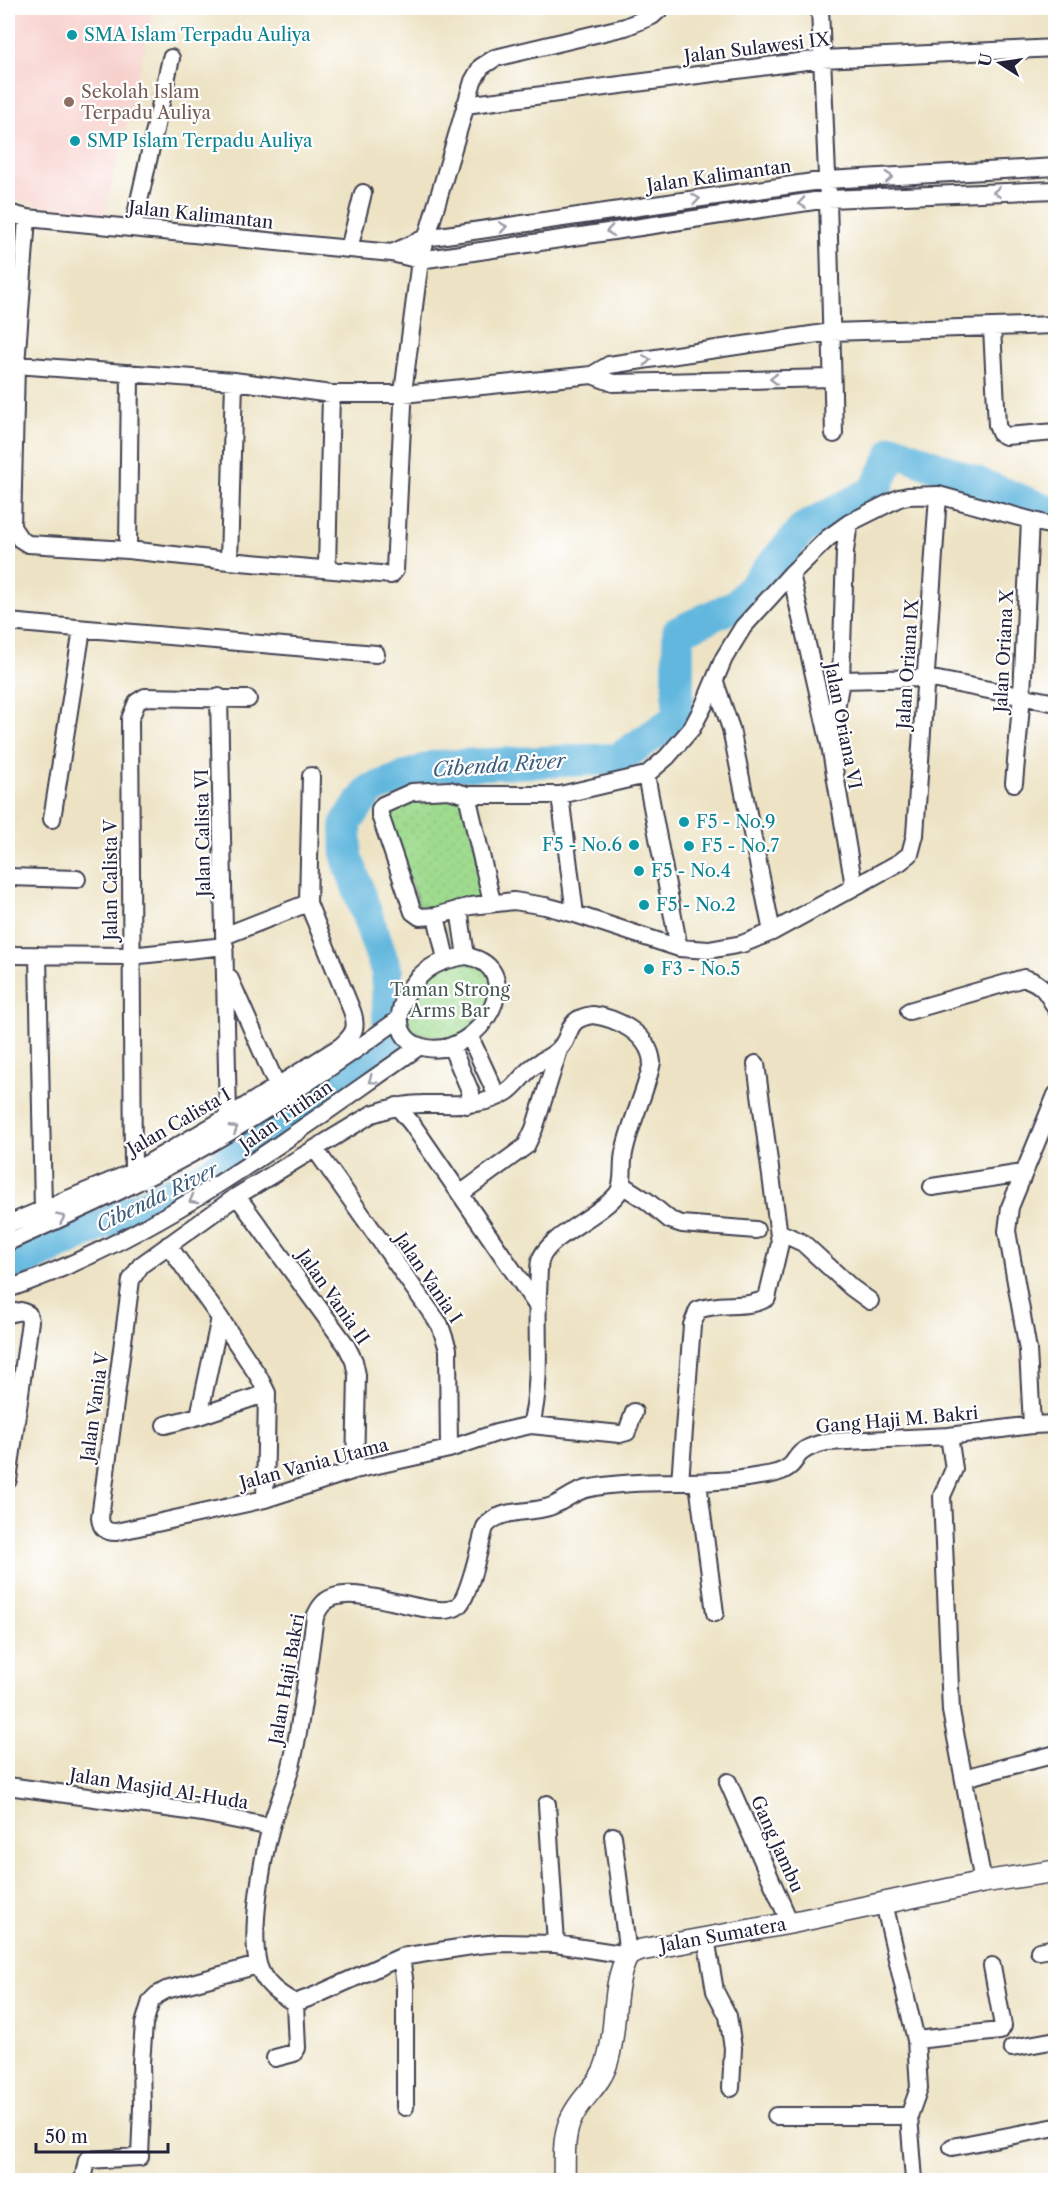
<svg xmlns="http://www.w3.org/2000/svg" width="1063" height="2188" viewBox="0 0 1063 2188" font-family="'Libre Caslon Text',serif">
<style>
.built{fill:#f7d0cc}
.grass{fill:url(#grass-dots);stroke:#607e65;stroke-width:1.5}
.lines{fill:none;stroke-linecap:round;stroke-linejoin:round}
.river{stroke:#62b7de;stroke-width:32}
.minor-casing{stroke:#403f50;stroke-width:20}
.tertiary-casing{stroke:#403f50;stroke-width:24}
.minor{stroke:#fff;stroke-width:16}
.tertiary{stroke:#fff;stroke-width:21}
.oneway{stroke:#9c9ca7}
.culture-dot{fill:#0f9aa8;stroke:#fff;stroke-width:2}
.education-dot{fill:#8d6e63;stroke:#fff;stroke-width:2}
.labels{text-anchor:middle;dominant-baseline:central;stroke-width:4.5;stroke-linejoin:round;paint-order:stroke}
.culture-label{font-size:18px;fill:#0d838f;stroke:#fff;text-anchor:start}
.street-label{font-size:18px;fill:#22223b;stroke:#fff}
.education-label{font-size:18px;fill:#785e54;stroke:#fff;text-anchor:start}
.park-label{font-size:18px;fill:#485a54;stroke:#fff}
.water-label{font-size:20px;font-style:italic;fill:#3c5e7c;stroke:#fff}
</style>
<defs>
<pattern id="grass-dots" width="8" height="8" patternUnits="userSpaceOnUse" patternTransform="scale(1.5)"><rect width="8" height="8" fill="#9fdb8f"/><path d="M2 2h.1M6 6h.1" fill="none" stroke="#89bc7c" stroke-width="1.8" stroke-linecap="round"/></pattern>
</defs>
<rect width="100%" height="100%" fill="#fff"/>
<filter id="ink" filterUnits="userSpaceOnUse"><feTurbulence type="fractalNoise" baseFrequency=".0167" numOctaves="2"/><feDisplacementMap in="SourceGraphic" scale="12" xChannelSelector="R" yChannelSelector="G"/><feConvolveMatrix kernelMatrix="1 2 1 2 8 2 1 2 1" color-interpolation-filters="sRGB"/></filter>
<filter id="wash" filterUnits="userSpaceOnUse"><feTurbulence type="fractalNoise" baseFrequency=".008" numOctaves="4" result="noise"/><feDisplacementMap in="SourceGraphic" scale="24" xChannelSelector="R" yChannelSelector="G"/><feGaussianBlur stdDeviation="1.35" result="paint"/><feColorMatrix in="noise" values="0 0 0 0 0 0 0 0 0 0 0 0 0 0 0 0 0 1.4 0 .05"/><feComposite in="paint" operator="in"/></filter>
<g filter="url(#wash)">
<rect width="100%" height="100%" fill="#ede3c4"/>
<!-- built -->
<path class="built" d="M8,8H154L104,216L76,215L8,197Z"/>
<!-- grass -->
<path class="grass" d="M413,795L465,798L488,900L422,913L383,810Z
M446,959L490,968L496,998L461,1042L402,1030L420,976Z"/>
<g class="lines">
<!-- river -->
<path class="river" d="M8,1269L206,1175L389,1052L387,973L347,857L346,823L370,790L435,766L618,759L678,718V632L738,604L804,528L874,491L895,450L1056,514"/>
</g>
</g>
<g filter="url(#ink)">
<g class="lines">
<!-- minor casing -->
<g class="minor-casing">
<path id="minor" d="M820,8L828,199L834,434
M465,105L822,59L1056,48
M8,213L27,218L392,253L420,260L828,199L1056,190
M27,218L16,365L12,527L20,539L28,544L128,550L229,561L391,575L395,570L404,385L420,260L473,81L481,67L495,58L625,27L652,16L661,8
M133,228L171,58
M349,249L363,193
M392,253L425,238L827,180L1056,167
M992,328L997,425L1000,433L1006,436L1056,432
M16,365L234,381L331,394H403L592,375L613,383L832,378
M592,375L609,365L831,332L1056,325
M938,495L915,835L910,854L900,862L772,932L742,944L709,950L679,948L575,914L545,906L514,901L471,906L436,916L420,917L413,912L380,815V809L383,805L412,792L449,790L467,795H560L646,775L667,757L692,728L704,705L724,658L743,627L791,574L828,538L849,523L899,498L908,496L938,495L1056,527
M128,550L130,373
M229,561L234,381
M327,568L331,394
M791,574L830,745L854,886
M8,622L376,654
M841,680L927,678L1056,703
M715,682L731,729L772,932
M219,697L228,1117
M831,737L841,680L845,551L849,523
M646,775L679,948
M1014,783L1022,695L1030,520
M467,795L492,902
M560,795L575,914
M52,819L82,629
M8,877L77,879
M459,909L466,956
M436,916L446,959
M224,936L308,903
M8,955L130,956L225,946
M38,955L43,1210
M466,956C531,968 481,1057 427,1048C386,1041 398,997 420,976C433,963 448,959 466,956Z
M229,977L277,1086
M909,1011L1024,978C1042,983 1047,992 1056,1009
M593,1015C617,1018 649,1034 652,1062C646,1093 630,1122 624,1153C621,1165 625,1182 618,1193C601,1216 547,1236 540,1261C538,1271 539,1283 538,1293C536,1337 542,1382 531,1425L496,1433L449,1449L355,1470L265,1499L116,1532C106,1532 101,1528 100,1518L131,1280L141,1265L237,1196L372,1114C389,1108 404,1104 422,1104C451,1103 481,1109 507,1092C516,1086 522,1076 530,1069C538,1062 549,1058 557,1051C574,1038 562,1019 593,1015Z
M470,1037L497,1096
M451,1046L471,1093L467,1105
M397,1106L412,1124L538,1307
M315,1149L440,1325L448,1349L449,1449
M133,1172L130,719L137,702L145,697L248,699
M622,1185L647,1201L670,1220L682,1224L756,1230
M932,1187L1023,1173
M460,1194L526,1146L534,1129L559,1050
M237,1196L346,1345L354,1361L357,1375L355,1470
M8,1224L133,1172L228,1117L341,1046C354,1034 358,1028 352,1011L308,903L311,776
M779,1232L803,1243L852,1288L870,1301
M8,1242C82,1209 158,1175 228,1133C286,1098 344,1059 399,1019
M168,1245L220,1318L259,1377L267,1393L265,1499
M8,1289C159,1237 289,1137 420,1046
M8,1314L21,1311L28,1314L30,1321L8,1480
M199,1416L220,1318
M165,1425L199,1416L267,1393
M531,1425L620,1434L627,1432L634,1412
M1032,1425L1028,1350L1007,1231L1010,1207L1056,1095
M949,1436L954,1469L942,1496L951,1711L983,1882
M680,1482L692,1325L698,1310C721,1301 746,1310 767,1298L780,1243L756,1064
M698,1483L715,1613
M964,1778L1056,1754
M728,1782L790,1923
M8,1786L203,1813L271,1827
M547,1804L556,1944
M613,1836L628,1955L556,1944L500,1943L478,1945L401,1957L314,1996L295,2003C279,1994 263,1983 258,1964C250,1931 262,1860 271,1827C277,1805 287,1785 292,1762C303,1715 308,1665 315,1617C317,1613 319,1608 322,1605C347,1574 438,1626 459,1605C470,1594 480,1544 485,1527C499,1508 528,1514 549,1507C562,1503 573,1492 586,1489C641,1477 703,1487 760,1476C770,1475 782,1473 790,1466C795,1462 797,1455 802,1452C809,1446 819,1444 827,1442L949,1436L1032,1425L1056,1424
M884,1903L916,2040L919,2088L909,2116L914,2180
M706,1938L715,1991L728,2016L733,2048L731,2088
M1039,1951L1056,1948
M401,1957L405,1985V2107
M916,2040L1000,2031L1003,2026L992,1966
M1012,2048L1056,2040
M275,2058L294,2053L297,2048L295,2003
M776,2116H909
M952,2147L1056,2127
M83,2180L87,2160L140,2157L142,2107L141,2063L144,2024L151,2001L157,1995L166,1990L258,1965"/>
</g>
<!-- tertiary casing -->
<g class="tertiary-casing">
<path id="tertiary" d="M564,2180C565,2160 562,2136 572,2117C583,2094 601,2086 608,2059C618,2024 611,1987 628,1955L641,1950L790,1923L983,1882L1056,1871"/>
</g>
<!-- minor -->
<use href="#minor" class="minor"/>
<!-- tertiary -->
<use href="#tertiary" class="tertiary"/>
</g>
<!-- one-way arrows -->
<defs><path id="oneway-chevron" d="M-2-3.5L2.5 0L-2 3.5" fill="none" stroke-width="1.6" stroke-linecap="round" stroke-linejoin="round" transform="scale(1.5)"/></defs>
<g class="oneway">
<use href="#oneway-chevron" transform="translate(889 177) rotate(-3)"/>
<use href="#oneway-chevron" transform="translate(997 192) rotate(178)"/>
<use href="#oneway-chevron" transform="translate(696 199) rotate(-8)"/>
<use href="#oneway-chevron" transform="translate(802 203) rotate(172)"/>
<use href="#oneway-chevron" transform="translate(503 227) rotate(-9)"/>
<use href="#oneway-chevron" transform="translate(610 231) rotate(172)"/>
<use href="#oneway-chevron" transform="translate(647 360) rotate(-8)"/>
<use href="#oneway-chevron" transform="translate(774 379) rotate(179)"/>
<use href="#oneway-chevron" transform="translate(372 1080) rotate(145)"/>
<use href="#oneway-chevron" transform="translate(234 1129) rotate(-32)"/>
<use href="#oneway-chevron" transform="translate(193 1200) rotate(151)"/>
<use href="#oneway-chevron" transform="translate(61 1218) rotate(-25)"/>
</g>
</g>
<!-- markers -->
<g class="culture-dot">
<circle cx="72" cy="35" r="6"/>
<circle cx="75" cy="141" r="6"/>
<circle cx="684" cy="822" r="6"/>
<circle cx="634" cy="845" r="6"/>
<circle cx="689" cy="846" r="6"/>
<circle cx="639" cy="871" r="6"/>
<circle cx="644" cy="905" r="6"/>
<circle cx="649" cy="969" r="6"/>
</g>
<circle class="education-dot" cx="69" cy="102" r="6"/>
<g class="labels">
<!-- culture labels -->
<g class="culture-label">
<text x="84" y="35">SMA Islam Terpadu Auliya</text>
<text x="87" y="141">SMP Islam Terpadu Auliya</text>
<text x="696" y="822">F5 - No.9</text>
<text x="622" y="845" text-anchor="end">F5 - No.6</text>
<text x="701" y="846">F5 - No.7</text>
<text x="651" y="871">F5 - No.4</text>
<text x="656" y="905">F5 - No.2</text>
<text x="661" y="969">F3 - No.5</text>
</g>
<!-- street labels -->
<g class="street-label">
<text transform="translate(757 48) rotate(-7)">Jalan Sulawesi IX</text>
<text transform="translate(719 176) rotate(-8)">Jalan Kalimantan</text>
<text transform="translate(201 215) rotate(6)">Jalan Kalimantan</text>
<text transform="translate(1004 651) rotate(-87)">Jalan Oriana X</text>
<text transform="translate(908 664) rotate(-86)">Jalan Oriana IX</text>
<text transform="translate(843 726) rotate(79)">Jalan Oriana VI</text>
<text transform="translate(203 833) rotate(-91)">Jalan Calista VI</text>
<text transform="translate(111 880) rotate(-90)">Jalan Calista V</text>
<text transform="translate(286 1116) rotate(-35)">Jalan Titihan</text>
<text transform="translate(179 1122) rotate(-30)">Jalan Calista I</text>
<text transform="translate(428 1278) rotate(56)">Jalan Vania I</text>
<text transform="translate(333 1297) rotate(55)">Jalan Vania II</text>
<text transform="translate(95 1407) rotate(-82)">Jalan Vania V</text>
<text transform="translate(897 1420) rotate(-5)">Gang Haji M. Bakri</text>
<text transform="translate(314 1464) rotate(-15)">Jalan Vania Utama</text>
<text transform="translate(287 1679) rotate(-80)">Jalan Haji Bakri</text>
<text transform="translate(159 1789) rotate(9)">Jalan Masjid Al-Huda</text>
<text transform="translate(777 1844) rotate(66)">Gang Jambu</text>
<text transform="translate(723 1935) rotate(-10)">Jalan Sumatera</text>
</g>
<!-- education labels -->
<g class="education-label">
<text x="81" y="92">Sekolah Islam<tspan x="81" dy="21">Terpadu Auliya</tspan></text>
</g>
<!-- park labels -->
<g class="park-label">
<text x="450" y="990">Taman Strong<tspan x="450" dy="21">Arms Bar</tspan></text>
</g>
<!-- water labels -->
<g class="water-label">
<text transform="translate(499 765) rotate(-4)">Cibenda River</text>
<text transform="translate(157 1197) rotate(-26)">Cibenda River</text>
</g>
</g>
<!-- margin -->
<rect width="1063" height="2188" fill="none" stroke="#fff" stroke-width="30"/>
<!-- north arrow -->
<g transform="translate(1000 63) rotate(282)" stroke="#ffffff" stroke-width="4.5" paint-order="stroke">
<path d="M0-4.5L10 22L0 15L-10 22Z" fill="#22223b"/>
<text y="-9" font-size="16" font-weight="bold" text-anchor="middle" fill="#22223b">U</text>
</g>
<!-- scale -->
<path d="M36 2143v9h132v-9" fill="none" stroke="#22223b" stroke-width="3"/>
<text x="45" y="2143" font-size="18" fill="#22223b" stroke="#ffffff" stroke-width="4.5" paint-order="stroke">50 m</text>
</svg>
